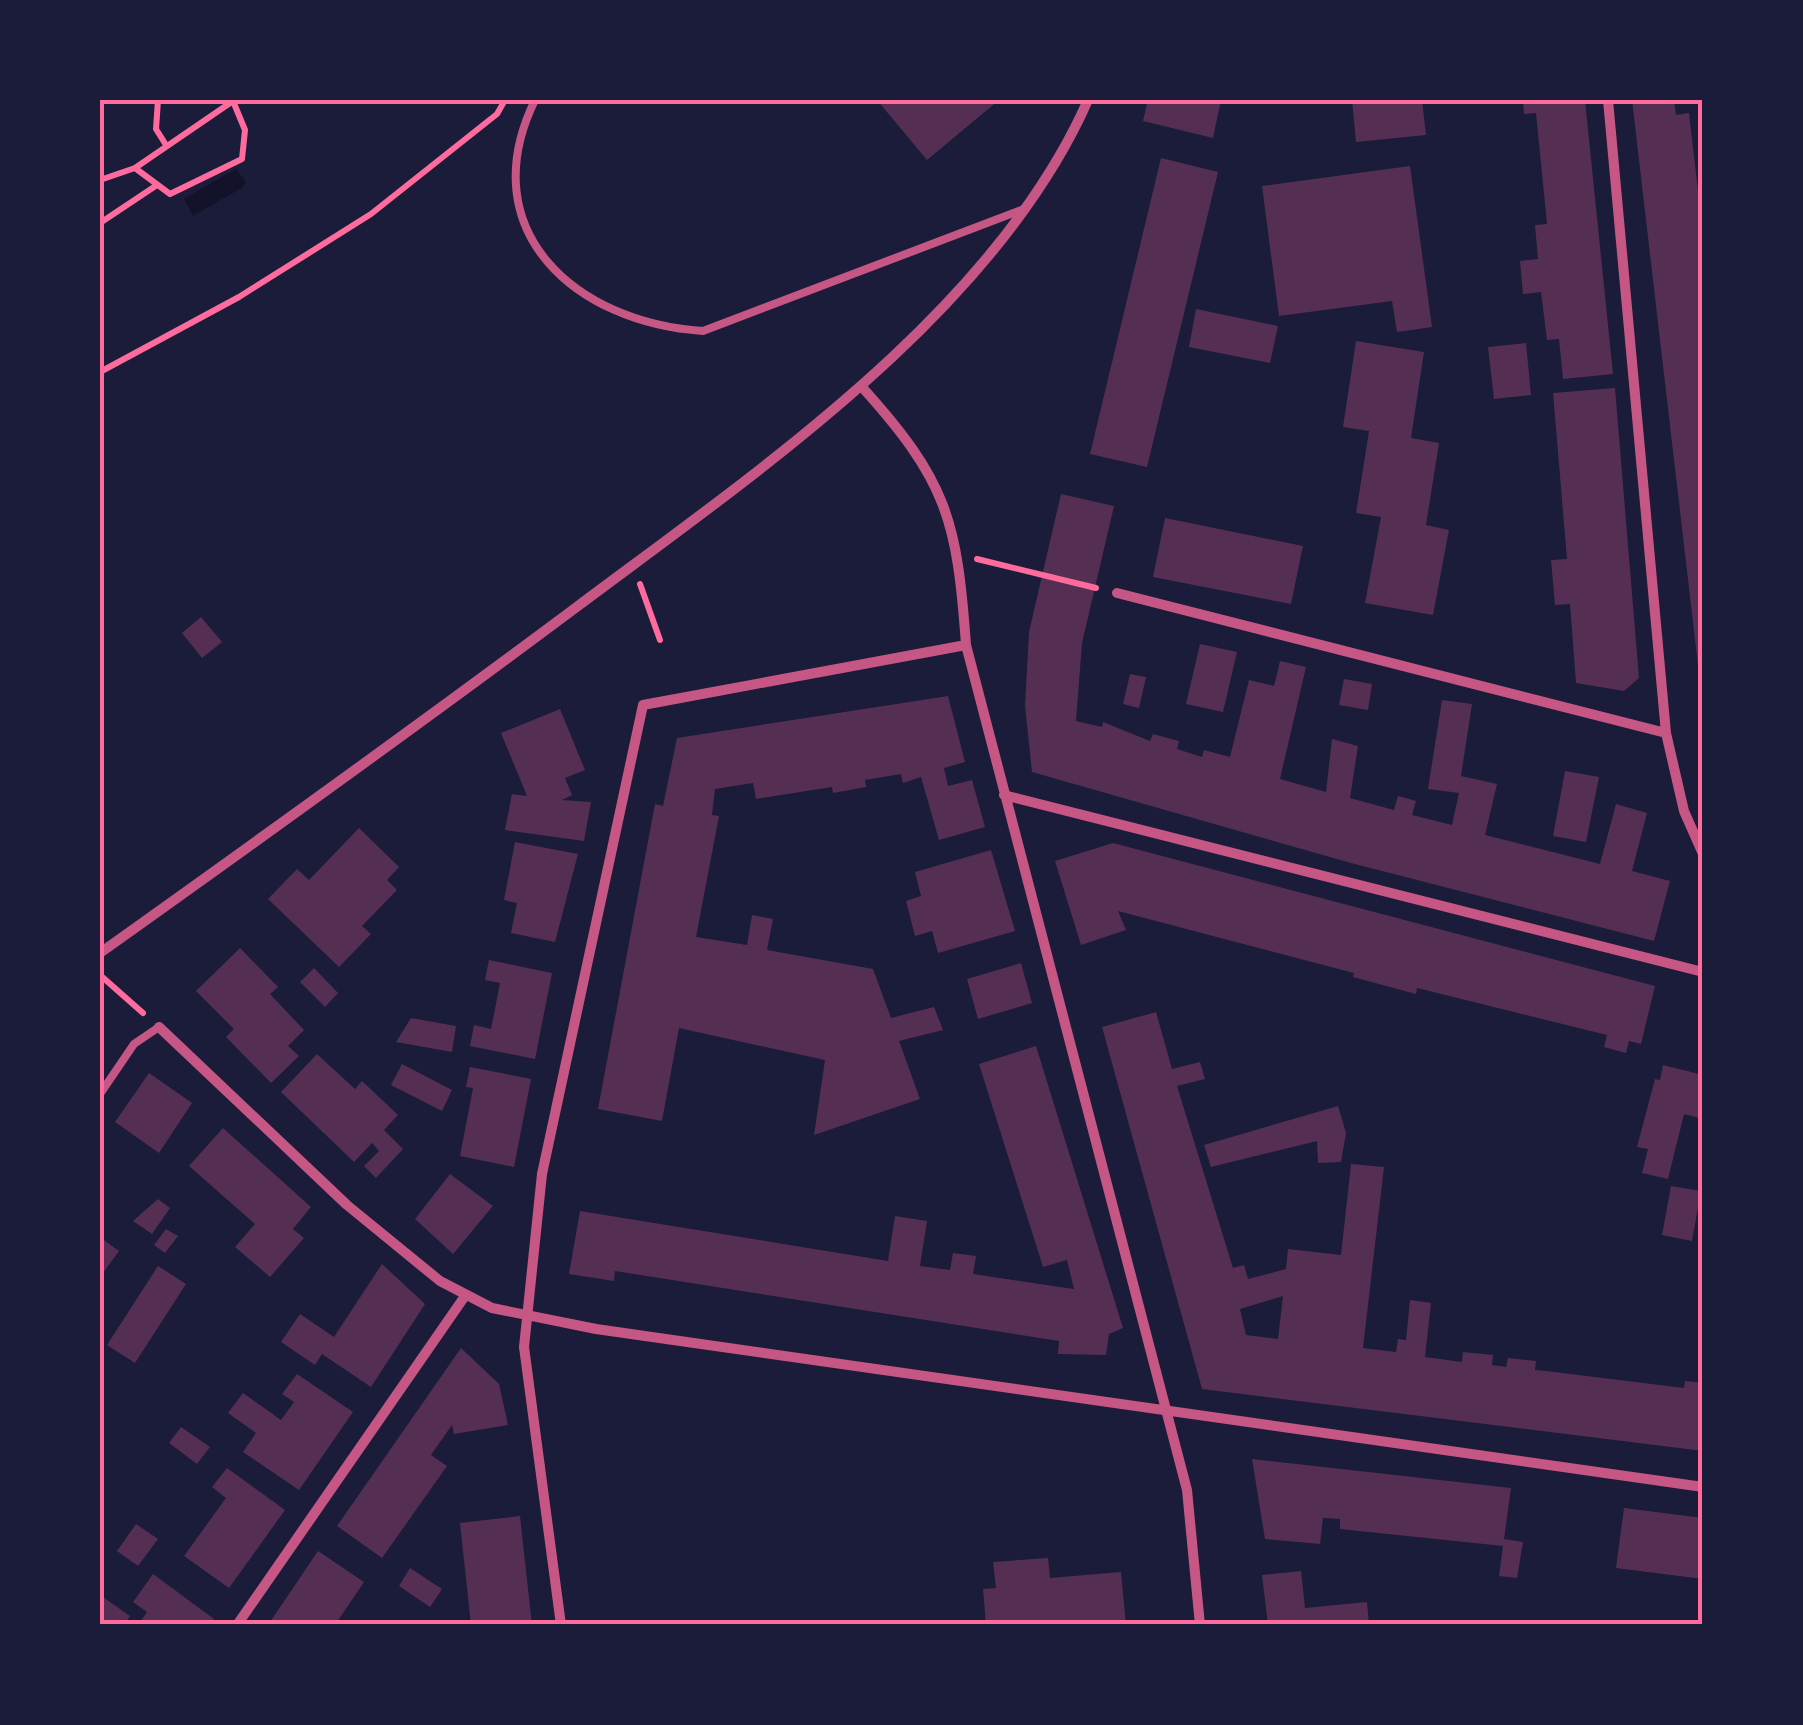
<svg xmlns="http://www.w3.org/2000/svg" width="1803" height="1725" viewBox="0 0 1803 1725" font-family="'PT Serif',serif">
<style>
.water{fill:#12122b}
.building{fill:#542f53;fill-rule:evenodd}
.lines{fill:none;stroke-linecap:round;stroke-linejoin:round}
.path{stroke:#ff6b9d;stroke-width:6}
.service{stroke:#c65784;stroke-width:8}
.minor{stroke:#c65784;stroke-width:10}
.neatline{fill:none;stroke:#ff6b9d;stroke-width:4}
</style>
<rect width="100%" height="100%" fill="#1b1b3a"/>
<!-- water -->
<path class="water" d="M236,169L246,182L243,187L193,216L184,199Z"/>
<!-- building -->
<path class="building" d="M877,100H999L927,160Z
M1148,100H1221L1213,138L1143,121Z
M1352,100H1422L1426,135L1356,142Z
M1523,100H1585L1613,374L1563,379L1559,339L1547,340L1541,292L1523,294L1520,261L1538,259L1535,225L1547,224L1536,113L1524,114Z
M1632,100H1674L1676,115L1689,113L1700,208L1703,708Z
M1161,158L1218,172L1147,467L1090,454Z
M1410,166L1432,327L1397,332L1392,301L1279,316L1262,186Z
M1196,309L1278,326L1270,363L1189,347Z
M1356,341L1424,352L1411,438L1439,443L1426,525L1449,530L1433,615L1365,603L1381,517L1356,513L1369,431L1343,427Z
M1526,343L1531,395L1494,399L1488,347Z
M1615,388L1639,678L1624,691L1576,683L1570,604L1555,605L1551,560L1567,559L1553,393Z
M1061,494L1114,506L1082,643L1076,721L1102,727L1103,722L1150,741L1153,734L1179,741L1177,749L1202,757L1204,750L1230,757L1249,680L1274,686L1280,661L1306,667L1280,779L1326,792L1332,739L1358,746L1350,798L1394,810L1398,796L1416,801L1412,815L1452,825L1459,793L1428,789L1442,700L1472,704L1461,776L1497,784L1485,835L1600,864L1616,804L1647,813L1632,871L1670,881L1654,941L1351,863L1032,772L1025,706L1029,632Z
M1165,518L1303,546L1291,604L1153,577Z
M201,617L222,642L202,658L182,633Z
M1200,644L1237,652L1223,712L1186,704Z
M1130,674L1146,677L1139,708L1123,704Z
M1344,679L1372,684L1368,710L1339,705Z
M948,696L965,762L944,768L948,786L972,780L985,827L939,840L921,777L903,783L901,774L865,780L866,787L833,793L832,787L756,799L753,783L715,789L712,815L719,816L696,937L747,945L752,915L773,919L767,950L873,969L891,1018L934,1007L943,1030L899,1041L920,1099L814,1135L825,1060L679,1028L662,1121L598,1109L655,804L663,806L677,738Z
M560,709L585,770L565,778L572,795L562,800L591,802L584,841L505,830L512,794L527,796L501,733Z
M1565,771L1599,777L1586,842L1553,836Z
M359,828L399,867L387,880L397,890L362,926L371,934L339,967L268,899L297,869L309,880Z
M515,842L578,854L555,942L511,933L517,903L504,900Z
M1113,843L1655,986L1641,1044L1629,1041L1626,1053L1604,1047L1607,1035L1417,988L1416,994L1353,977L1354,973L1118,911L1126,930L1081,945L1055,861Z
M991,850L1015,931L938,953L932,931L915,936L906,901L921,896L915,872Z
M240,948L278,987L270,994L304,1030L288,1046L299,1056L271,1083L226,1037L234,1029L196,991Z
M489,960L552,973L535,1059L470,1046L474,1025L491,1029L500,983L485,980Z
M1021,963L1032,1003L978,1019L967,979Z
M314,968L338,993L325,1007L300,982Z
M1156,1012L1172,1069L1200,1062L1205,1079L1177,1086L1233,1268L1244,1265L1248,1279L1286,1269L1288,1249L1341,1255L1351,1164L1384,1167L1363,1348L1396,1352L1398,1339L1406,1340L1410,1300L1431,1303L1425,1357L1462,1362L1463,1352L1493,1355L1492,1365L1506,1367L1508,1358L1536,1361L1535,1370L1546,1371L1684,1388L1685,1381L1703,1383V1451L1202,1389L1102,1027ZM1283,1296L1278,1339L1246,1335L1240,1309Z
M411,1018L456,1026L452,1052L396,1042Z
M1036,1046L1123,1328L1109,1334L1106,1355L1058,1354L1059,1341L615,1271L614,1281L569,1274L580,1211L888,1261L895,1216L927,1221L920,1266L950,1270L953,1253L976,1256L973,1274L1074,1289L1067,1260L1043,1267L979,1064Z
M317,1054L355,1089L362,1081L398,1115L384,1130L403,1149L376,1178L364,1166L379,1151L372,1143L354,1162L281,1092Z
M402,1064L452,1090L442,1111L391,1085Z
M1663,1065L1703,1075V1119L1684,1114L1668,1179L1642,1173L1648,1149L1637,1147L1655,1079L1660,1080Z
M470,1067L531,1079L514,1167L460,1156L473,1088L466,1087Z
M149,1073L192,1103L159,1153L115,1122Z
M1338,1106L1346,1133L1341,1162L1318,1163L1317,1141L1211,1167L1204,1145Z
M223,1128L311,1207L293,1229L304,1238L270,1277L235,1247L255,1224L189,1166Z
M450,1174L493,1206L453,1254L415,1219Z
M1671,1186L1701,1191L1692,1241L1662,1235Z
M158,1199L170,1208L152,1234L133,1221Z
M166,1229L178,1236L165,1253L154,1245Z
M100,1237L119,1251L100,1277Z
M382,1264L425,1304L371,1387L322,1354L315,1365L281,1342L300,1314L334,1337Z
M158,1266L186,1284L135,1363L107,1345Z
M461,1348L499,1384L508,1425L454,1434L452,1425L431,1455L447,1466L382,1558L337,1526Z
M297,1374L353,1412L299,1490L243,1452L256,1433L228,1413L243,1393L281,1420L294,1402L282,1394Z
M181,1427L210,1447L197,1464L169,1443Z
M1252,1459L1511,1488L1504,1539L1523,1542L1517,1578L1499,1576L1503,1546L1340,1529V1519L1323,1518L1320,1544L1265,1539Z
M227,1468L285,1510L229,1588L184,1556L226,1498L212,1487Z
M1624,1508L1703,1518V1579L1616,1568Z
M520,1516L532,1625H471L460,1523Z
M136,1524L158,1539L138,1566L117,1551Z
M318,1551L364,1582L335,1625H268Z
M1048,1558L1050,1578L1121,1572L1126,1625H986L983,1589L996,1588L993,1562Z
M410,1568L442,1589L430,1607L399,1586Z
M1301,1571L1305,1608L1367,1602L1369,1625H1268L1262,1575Z
M153,1574L214,1619L210,1625H138L147,1612L133,1602Z
M100,1595L130,1616L124,1625H100Z"/>
<g class="lines">
<!-- path -->
<path class="path" d="M158,100L156,129L166,145
M135,168L170,194L242,159L245,130L233,101
M100,180L135,168L233,101
M100,223L157,185
M100,372L239,297L371,214L497,114L505,100
M977,559L1096,588
M640,584L660,640
M100,975L143,1013"/>
<!-- service -->
<path class="service" d="M535,100C471,231 576,323 703,331L1024,209
M100,1094L134,1044L159,1027"/>
<!-- minor -->
<path class="minor" d="M1608,100L1666,733L1684,811L1703,854
M861,386C947,481 957,519 966,645L1187,1490L1200,1625
M1117,593L1666,733
M1004,795L1703,972
M100,953C260,839 420,724 578,606C758,471 995,311 1088,100
M159,1027L347,1205L440,1281L492,1308L596,1329L1703,1487
M237,1625L465,1296
M561,1625L524,1347L542,1174L643,705L966,645"/>
</g>
<!-- border -->
<rect width="1803" height="1725" fill="none" stroke="#1b1b3a" stroke-width="205"/>
<rect x="102" y="102" width="1598" height="1520" class="neatline"/>
</svg>
